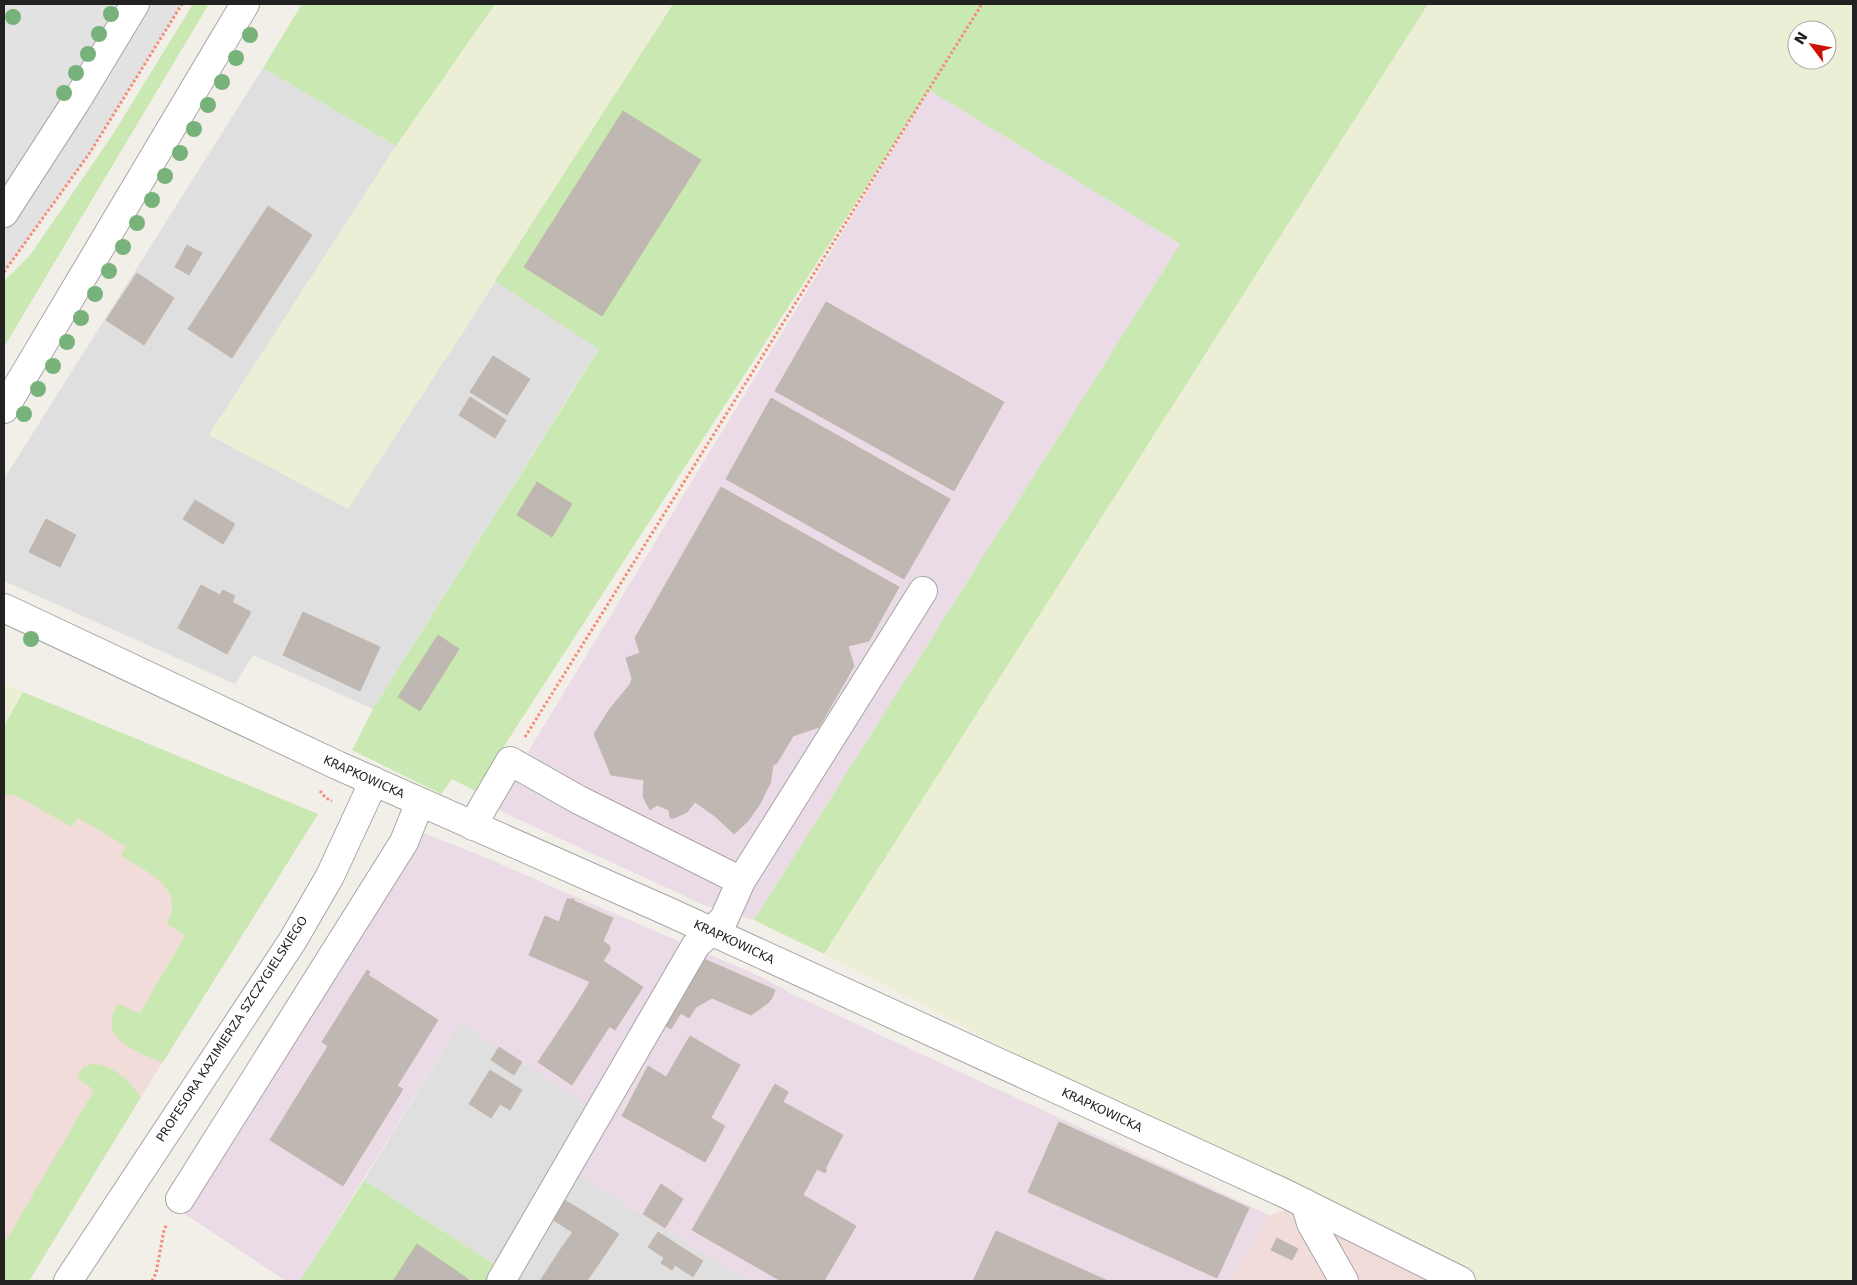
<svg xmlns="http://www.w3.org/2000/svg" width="1857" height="1285" viewBox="0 0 1857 1285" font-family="'DejaVu Sans',sans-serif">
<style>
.residential{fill:#e0dfdf}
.commercial{fill:#f1dcda}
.industrial{fill:#eadbe7}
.farmland{fill:#ecefd6;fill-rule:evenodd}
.grass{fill:#cae9b2}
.parking{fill:#e2e2e2}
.building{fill:#bfb8b2;stroke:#c3b7ac}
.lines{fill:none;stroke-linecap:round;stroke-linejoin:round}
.minor-casing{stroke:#a6a6a6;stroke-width:30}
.path{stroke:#f68a76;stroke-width:3;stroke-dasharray:2.5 2.5;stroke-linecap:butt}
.minor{stroke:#fff;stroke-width:28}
.tree{fill:#76b27a}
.labels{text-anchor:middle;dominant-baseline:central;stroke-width:5;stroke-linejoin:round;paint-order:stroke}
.street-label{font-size:12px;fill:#222;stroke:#fff}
</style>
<rect width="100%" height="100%" fill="#f2efe9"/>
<!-- residential -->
<path class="residential" d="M263,68L396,146L209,435L460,337L495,281L599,348L373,709L253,655L235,684L4,581V479Z
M460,1023L594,1108L561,1164L748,1281H492L500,1268L364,1180Z"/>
<!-- commercial -->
<path class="commercial" d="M23,692L318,814L141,1097L29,1281H4V726Z
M1305,1203L1461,1281H1229L1269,1215Z"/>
<!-- industrial -->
<path class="industrial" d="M929,90L1180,244L754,920L704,905L494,808Z
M421,832L484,857L759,976L796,996L1269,1215L1229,1281H748L561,1164L593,1108L460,1023L300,1281H286L182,1212Z"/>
<!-- farmland -->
<path class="farmland" d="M495,4H673L460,337L348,509L209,435L396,146Z
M1428,4H1853V1281H1461L1284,1193L824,954ZM1797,30H1827V60H1797Z
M4,683L23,692L4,726Z"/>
<!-- grass -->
<path class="grass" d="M193,4H209L4,347V281L31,254L113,134Z
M302,4H495L396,146L263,68Z
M673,4H1428L824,954L754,920L1180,244L929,90L475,791L452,779L441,794L352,750L373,709L599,349L495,281Z
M23,692L318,814L163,1062C149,1058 115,1044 112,1028C110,1020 113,1013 117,1005L121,1004L139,1014L185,936L167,924C169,919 172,914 172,908C174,881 140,868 121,856L126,846L78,818L72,826H70L24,800L17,796L4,794V726Z
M93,1064C114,1065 130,1081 141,1097L29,1281H4V1244L94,1090L77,1078L83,1067Z
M364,1180L500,1268L492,1281H300Z"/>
<!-- parking -->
<path class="parking" d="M4,4H182L89,154L4,272Z"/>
<!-- building -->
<path class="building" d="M623,111L701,160L602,316L524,267Z
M268,206L312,235L232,358L188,329Z
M187,245L202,253L189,275L175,267Z
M137,273L174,298L144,345L106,320Z
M826,302L1004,402L954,491L775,391Z
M493,356L530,379L507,415L470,392Z
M470,397L506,420L495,438L459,415Z
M771,398L950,499L904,579L726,479Z
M537,482L572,504L552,537L517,515Z
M721,487L899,587L869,641L848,646L854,666L819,727L793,736L777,763L773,765L770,785H769L760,804L748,821L734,834L716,817L695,802L687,812L674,818H670L669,810L657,805L650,810L643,797L644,780L611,775L594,734L609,710L631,683L632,678L626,658L640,653L635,638Z
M195,500L235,524L223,544L183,519Z
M46,519L76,535L60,567L29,552Z
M201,585L220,595L223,590L235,596L232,602L251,612L227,654L178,628Z
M303,612L380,647L360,691L283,655Z
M438,635L459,649L420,711L398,697Z
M567,899H574V901L613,918L603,941L559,922Z
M545,916L603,941L586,980L529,955Z
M603,941L610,946V950L603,961L596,958Z
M596,958L603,961L643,987L615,1030L576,1005L590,982L586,980Z
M704,959L775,990L772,998L768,1003L751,1015L712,998L696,1007L689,1018L667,1005L688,971Z
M367,970L370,972L368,975L438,1020L397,1086L403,1089L343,1186L270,1140L328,1046L322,1042Z
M576,1005L609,1027L572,1085L538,1062Z
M667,1005L681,1013L671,1029L657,1021Z
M690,1036L740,1065L709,1121L658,1091Z
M499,1047L522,1062L514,1075L491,1060Z
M648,1066L666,1077L658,1091L709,1121L711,1118L725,1126L705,1162L622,1116Z
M490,1070L522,1090L510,1110L500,1104L491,1118L469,1104Z
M775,1084L788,1092L783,1102L843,1135L825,1169L827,1170L825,1173L817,1169L804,1193L768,1173L771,1168L738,1149Z
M1059,1122L1249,1208L1217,1278L1028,1192Z
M738,1149L771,1168L768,1173L804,1193L803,1195L856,1226L824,1281H781L692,1230Z
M661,1184L683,1199L665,1228L643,1214Z
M561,1198L586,1213L572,1232L549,1217Z
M586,1213L619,1234L591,1275L558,1253Z
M996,1231L1108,1281H973Z
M658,1232L703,1261L693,1277L648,1247Z
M1277,1238L1298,1249L1292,1260L1271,1250Z
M417,1244L468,1279L467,1281H393Z
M558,1253L591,1275L587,1281H540Z
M664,1258L675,1265L672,1270L661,1263Z"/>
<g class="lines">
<!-- minor casing -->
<g class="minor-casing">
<path id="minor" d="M4,213L77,100L135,4
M4,409L245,4
M4,608L339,766L667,911L1284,1193L1461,1281
M473,826L483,807L510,761L579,800L741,881
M180,1199L404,842L420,802
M1305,1203L1311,1223L1344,1281
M68,1281L293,940L330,876L374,781
M501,1281L696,945L724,919L741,881L923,591"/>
</g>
<!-- path -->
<path class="path" d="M4,272L89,154L182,4
M525,737L982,4
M320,791L326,798L332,801
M152,1281L156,1273L164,1230L167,1224"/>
<!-- minor -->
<use href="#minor" class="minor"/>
</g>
<!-- trees -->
<g class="tree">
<circle cx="111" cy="14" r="8"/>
<circle cx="13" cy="17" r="8"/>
<circle cx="99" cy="34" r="8"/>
<circle cx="250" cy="35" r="8"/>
<circle cx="88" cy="54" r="8"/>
<circle cx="236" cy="58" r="8"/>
<circle cx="76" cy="73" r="8"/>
<circle cx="222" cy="82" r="8"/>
<circle cx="64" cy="93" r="8"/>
<circle cx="208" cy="105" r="8"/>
<circle cx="194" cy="129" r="8"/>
<circle cx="180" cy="153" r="8"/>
<circle cx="165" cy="176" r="8"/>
<circle cx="152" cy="200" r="8"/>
<circle cx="137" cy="223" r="8"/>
<circle cx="123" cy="247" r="8"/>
<circle cx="109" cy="271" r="8"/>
<circle cx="95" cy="294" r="8"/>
<circle cx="81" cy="318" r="8"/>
<circle cx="67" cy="342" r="8"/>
<circle cx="53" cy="366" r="8"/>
<circle cx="38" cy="389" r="8"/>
<circle cx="24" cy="414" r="8"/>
<circle cx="31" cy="639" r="8"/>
</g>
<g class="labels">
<!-- street labels -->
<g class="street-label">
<text transform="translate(364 777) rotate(24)">KRAPKOWICKA</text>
<text transform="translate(734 942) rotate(25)">KRAPKOWICKA</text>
<text transform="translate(232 1029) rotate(-57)">PROFESORA KAZIMIERZA SZCZYGIELSKIEGO</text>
<text transform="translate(1102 1110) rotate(25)">KRAPKOWICKA</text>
</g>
</g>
<!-- border -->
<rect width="1857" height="1285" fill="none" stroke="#222222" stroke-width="10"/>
<!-- north arrow -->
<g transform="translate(1812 45) rotate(302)"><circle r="24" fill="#ffffff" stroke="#a7a7a7"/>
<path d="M0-4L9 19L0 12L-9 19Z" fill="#cd1107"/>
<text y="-8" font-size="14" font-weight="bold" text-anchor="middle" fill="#222222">N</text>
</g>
</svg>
